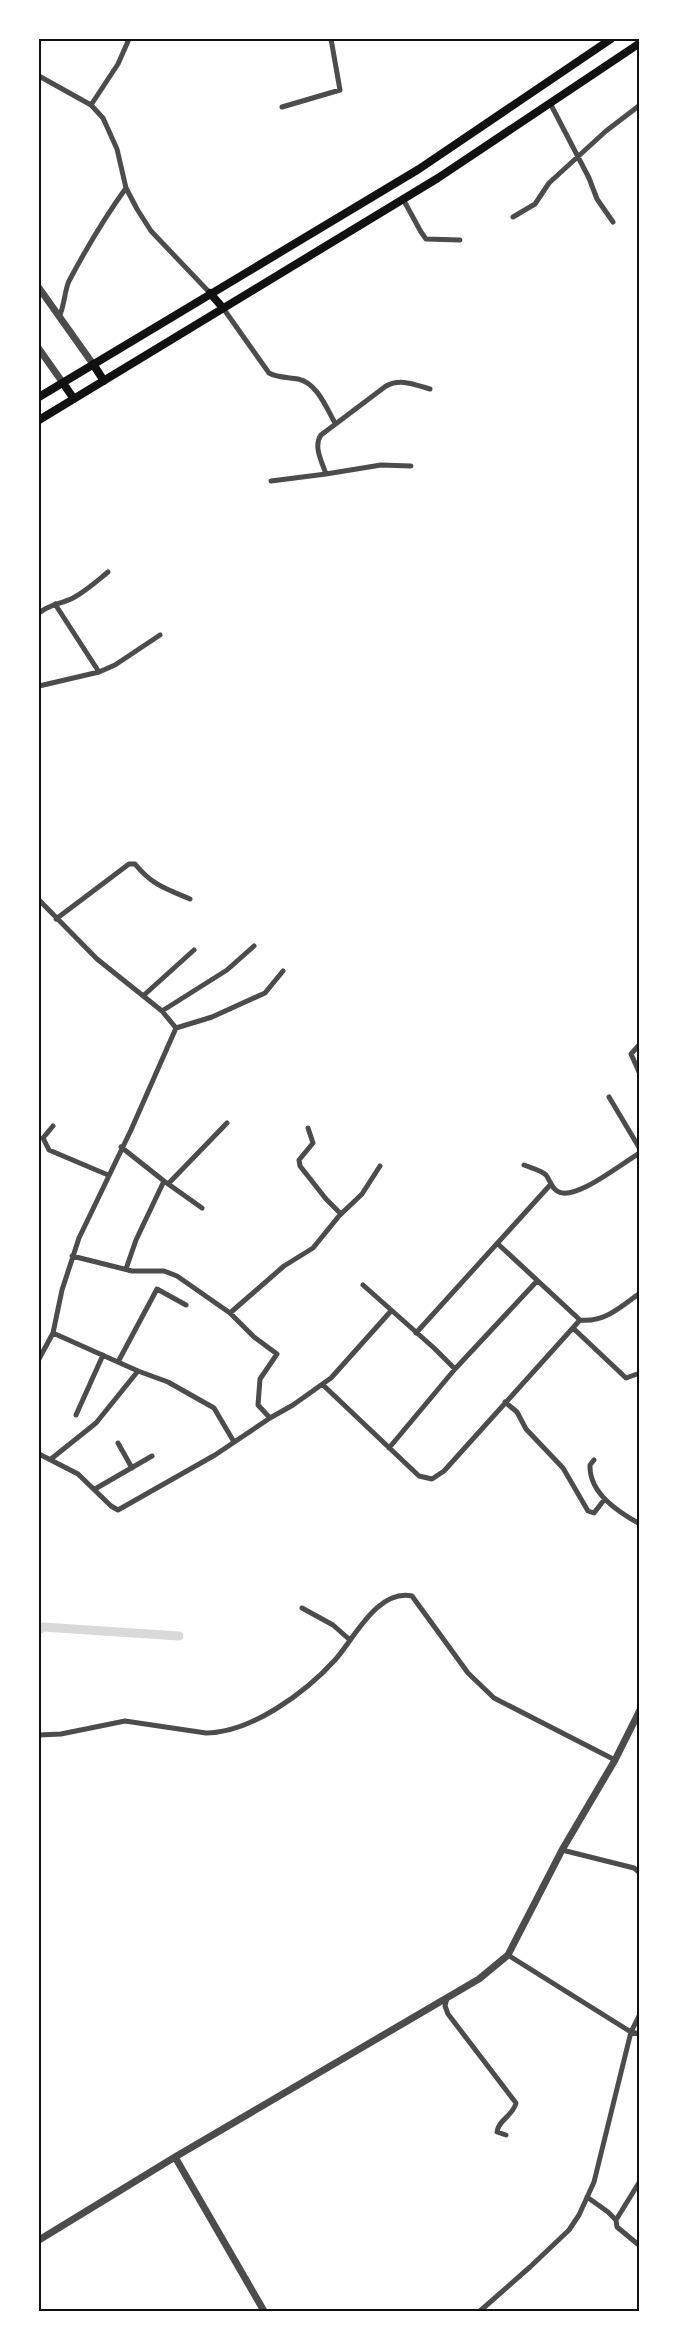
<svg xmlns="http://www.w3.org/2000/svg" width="679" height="2350" viewBox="0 0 679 2350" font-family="'Open Sans',sans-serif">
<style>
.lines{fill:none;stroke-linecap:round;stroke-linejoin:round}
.canal{stroke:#d9d9d9;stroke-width:9}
.minor{stroke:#4c4c4c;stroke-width:5}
.tertiary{stroke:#4c4c4c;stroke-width:7}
.primary{stroke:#111;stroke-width:8}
.neatline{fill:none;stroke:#111;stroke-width:2}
</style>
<rect width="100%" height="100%" fill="#fff"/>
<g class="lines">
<!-- canal -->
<path class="canal" d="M39,1630L43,1627L179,1636"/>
<!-- minor -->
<path class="minor" d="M39,76L91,105L103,118L117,149L126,188L137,209L151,231L210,293
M550,103L589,178L597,199L613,222
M91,105L118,64L129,39
M282,107L340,90L331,39
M403,199L421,232L426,239L460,240
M513,217L535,204L549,183L606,131L640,105
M223,308L269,373C278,378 288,377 298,379C317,383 326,407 335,423
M59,317C65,305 64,292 69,281C86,249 105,217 126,188
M326,474L381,465L411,466
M271,481L326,474C322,462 313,446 321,435L386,386C401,378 415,385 430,389
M55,604L99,672
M39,613C50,604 61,604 73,598C86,591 97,581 108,572
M39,686L99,672L115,665L160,635
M39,900L97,959L162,1011L176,1028L131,1130L79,1238L62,1290L53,1333L39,1359
M56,919L129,864H135C152,885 166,889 190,899
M143,996L194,950
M162,1011L227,970L254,946
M176,1028L212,1017L265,993L283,971
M640,1044L631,1054L640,1074
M609,1097L640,1149
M53,1126L43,1138L49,1150L108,1175
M308,1128L313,1143L299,1160L300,1166L326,1199L341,1214
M121,1147L164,1181L202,1208
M524,1165C531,1168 541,1170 546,1175C550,1180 551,1187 557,1191C574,1203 623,1162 640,1153
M168,1184L227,1123
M498,1244L580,1320C604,1323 621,1307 640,1293
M72,1256L132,1271H164L177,1276L230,1313L284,1266L313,1248L339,1216L362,1194L380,1166
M126,1269L136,1240L164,1181
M363,1285L434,1348L455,1369
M230,1313L254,1337L277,1354L260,1379L258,1405L270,1418L293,1405L331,1378L391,1311
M573,1328L626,1378L640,1373
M53,1333L138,1371L168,1382L214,1408L234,1442
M416,1333L551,1184
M118,1362L157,1289L186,1305
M323,1385L419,1476L432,1479L444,1471L580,1320
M505,1402L517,1412L526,1429L563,1468L588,1511L594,1513L604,1500
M76,1415L103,1355
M118,1443L132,1468
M389,1448L455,1369L537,1281
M39,1454L78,1474L111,1506L118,1510L215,1455L270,1418
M51,1459L96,1423L138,1371
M594,1460L590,1465C589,1493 618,1512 640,1524
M95,1489L152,1456
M302,1608L333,1625L350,1640
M39,1735L61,1734L125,1721L206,1733C251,1733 306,1692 335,1660C354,1639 377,1589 412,1596L468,1673L494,1698L615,1760
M562,1850L634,1868L640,1873
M447,1998L445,2006L448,2014L516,2103C513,2116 498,2120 497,2132L506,2135
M640,2014L631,2032L640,2034
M587,2197L608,2212L616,2220L617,2227L640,2246
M616,2220L640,2181
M480,2311L530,2267L569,2230L579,2215L594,2182L631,2032L508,1955"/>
<!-- tertiary -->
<path class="tertiary" d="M39,288L93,364
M39,349L63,383
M175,2157L264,2311
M39,2240L175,2157L479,1979L508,1955L562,1850L615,1760L640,1710"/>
<!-- primary -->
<path class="primary" d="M210,293L223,308
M93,364L104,381
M63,383L74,399
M39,397L419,169L611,39
M39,420L438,178L640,43"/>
</g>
<!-- border -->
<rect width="679" height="2350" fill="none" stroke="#ffffff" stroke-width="81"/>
<rect x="40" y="40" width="598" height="2270" class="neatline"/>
</svg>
